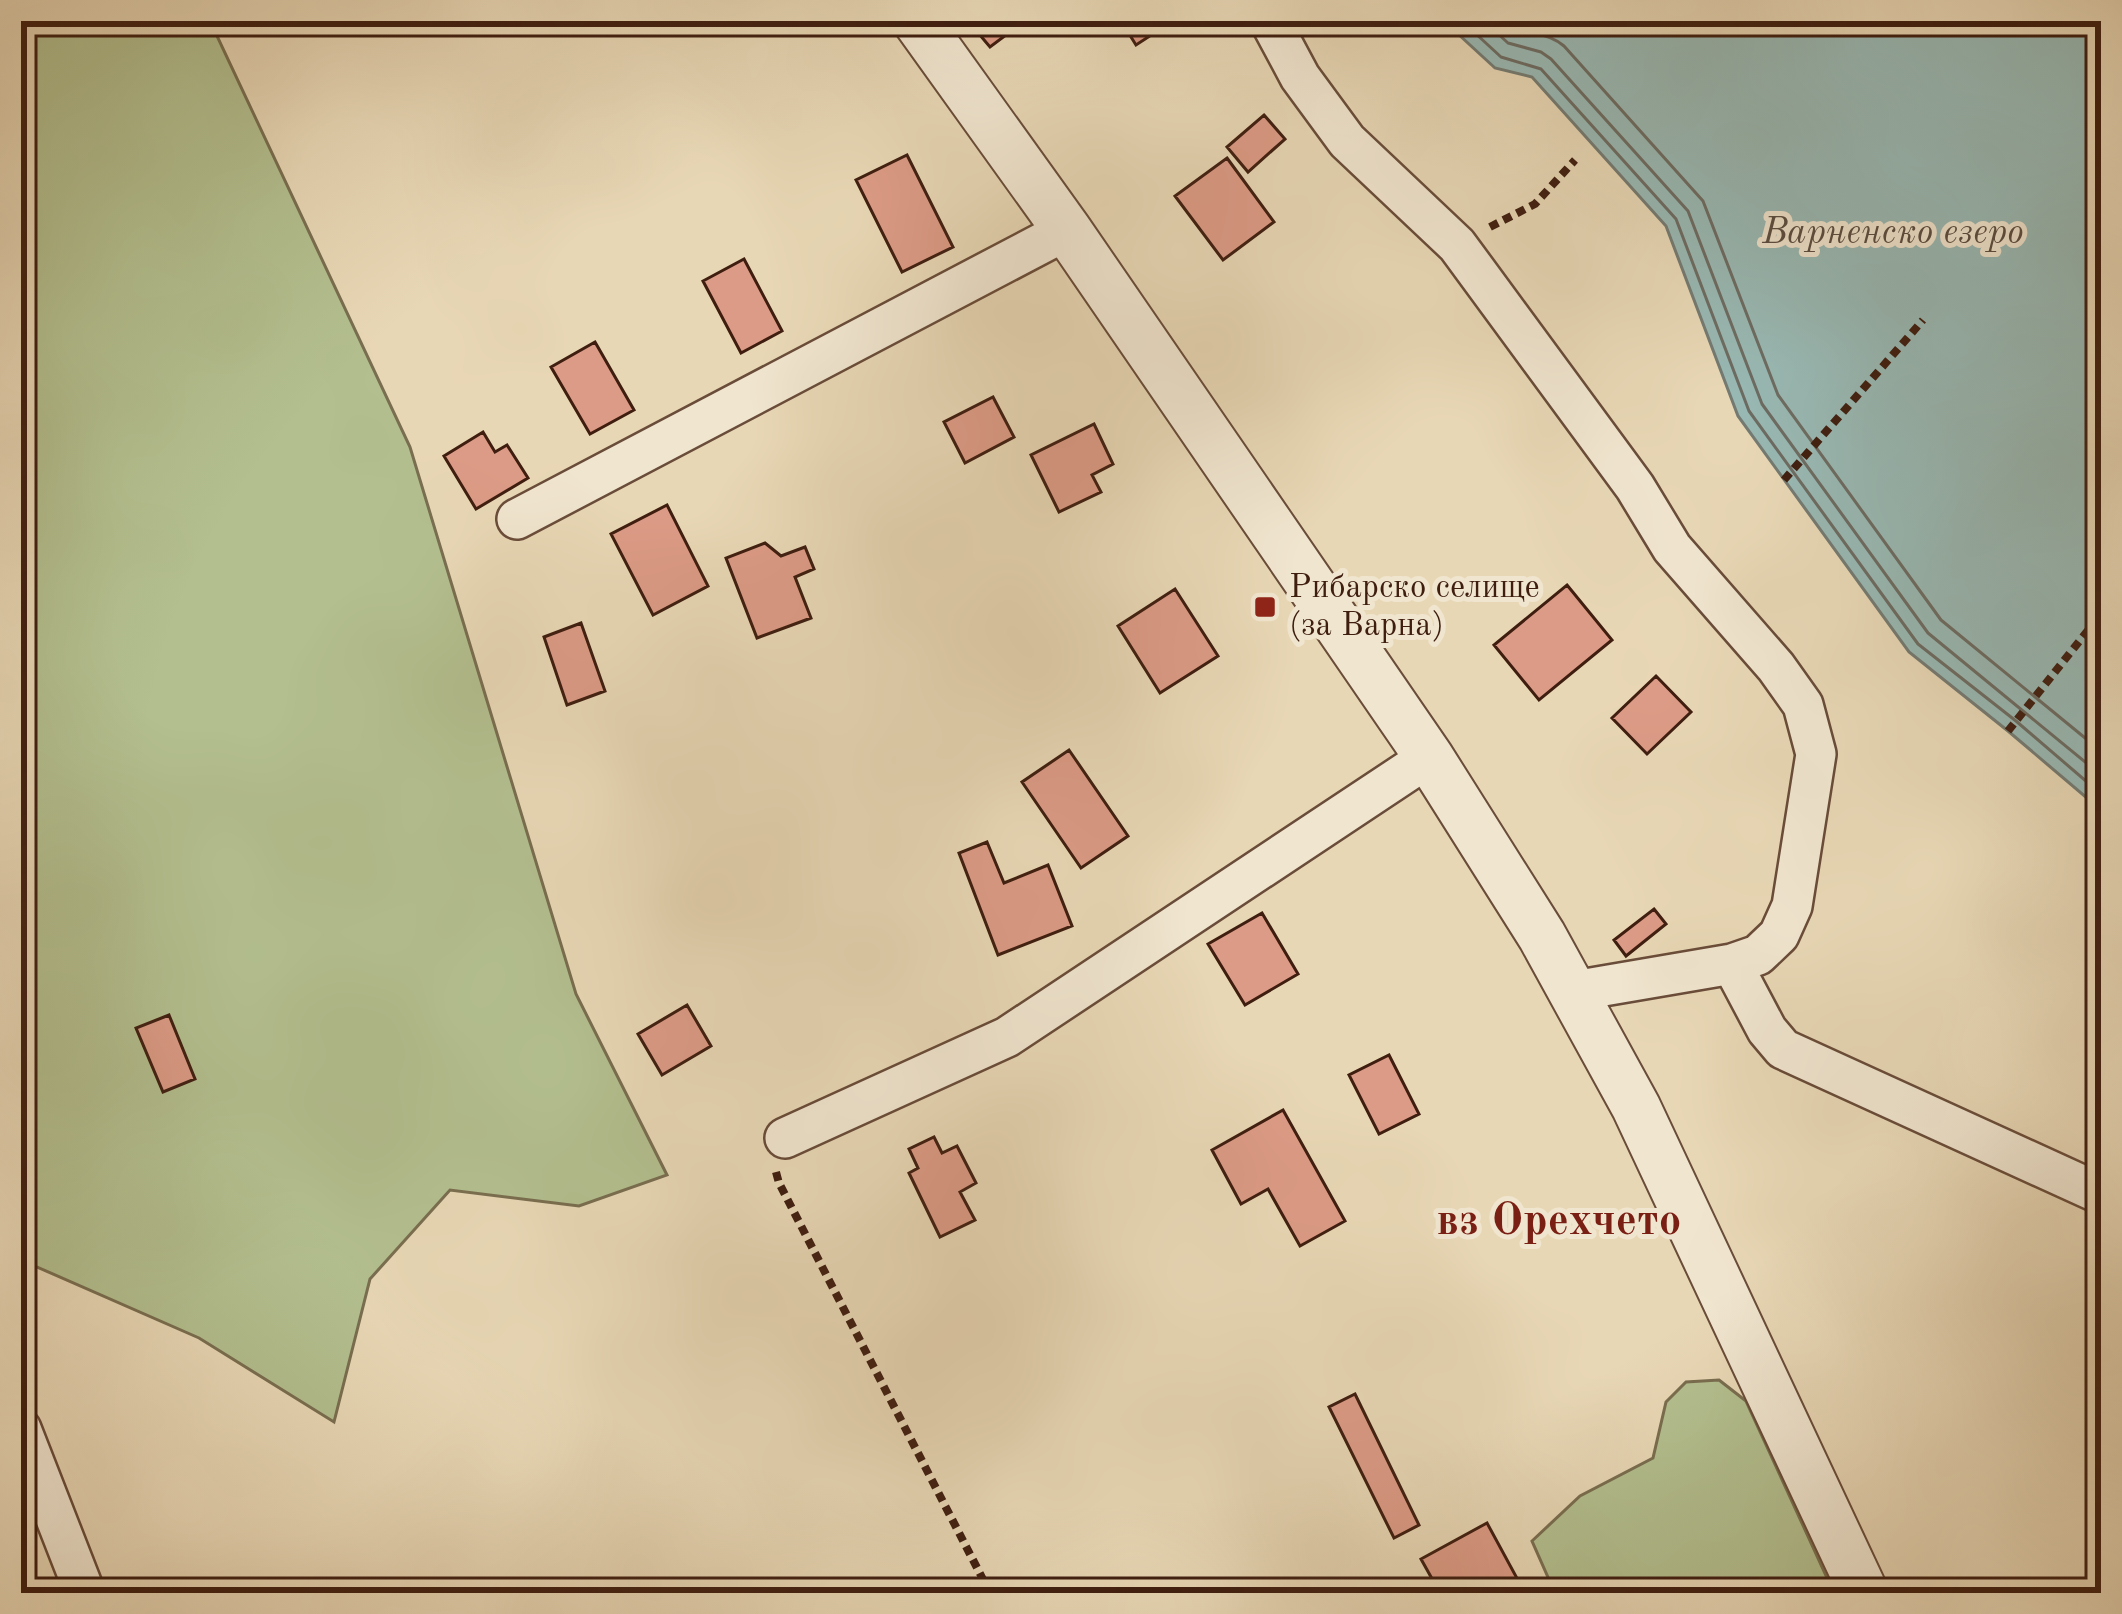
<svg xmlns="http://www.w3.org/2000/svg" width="2122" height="1614" viewBox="0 0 2122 1614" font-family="'Old Standard TT',serif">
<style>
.green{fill:#b3bf8f;stroke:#796e50;stroke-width:3}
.water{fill:#98b8b3;stroke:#747a72;stroke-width:3}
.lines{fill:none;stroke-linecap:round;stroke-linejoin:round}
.shore{stroke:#6c6b62;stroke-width:3}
.building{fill:#dc9b86;stroke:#3f1e10;stroke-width:3}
.minor-casing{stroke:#694c39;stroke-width:44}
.tertiary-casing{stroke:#694c39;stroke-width:52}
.path{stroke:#3f1e10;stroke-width:8;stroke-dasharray:9 6;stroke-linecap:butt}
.minor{stroke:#f0e5cf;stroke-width:39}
.tertiary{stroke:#f0e5cf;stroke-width:48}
.poi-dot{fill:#8f2418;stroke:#f0e5cf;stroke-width:4.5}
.labels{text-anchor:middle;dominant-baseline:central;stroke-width:10;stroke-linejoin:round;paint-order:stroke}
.poi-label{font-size:33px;fill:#3f1e10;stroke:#f0e5cf;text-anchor:start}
.water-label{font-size:36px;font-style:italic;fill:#5a4c41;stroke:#f0e5cf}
.district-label{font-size:45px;font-weight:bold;fill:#7a1f14;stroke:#f0e5cf}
</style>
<rect width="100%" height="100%" fill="#e8d7b5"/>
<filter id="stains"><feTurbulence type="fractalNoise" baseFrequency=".00167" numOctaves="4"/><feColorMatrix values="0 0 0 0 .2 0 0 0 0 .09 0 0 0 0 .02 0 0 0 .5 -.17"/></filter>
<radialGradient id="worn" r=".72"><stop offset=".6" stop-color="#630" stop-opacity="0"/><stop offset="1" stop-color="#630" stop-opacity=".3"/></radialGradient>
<!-- green -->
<path class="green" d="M21,21H210L410,447L576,994L667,1175L579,1206L450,1190L370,1279L334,1422L199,1338L21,1260Z
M1719,1380L1746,1401L1834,1593H1555L1532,1541L1580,1496L1653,1458L1666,1402L1686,1382Z"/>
<!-- water -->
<path class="water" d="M1444,21H2101V810L2008,731L1909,652L1738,416L1666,226L1532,77L1495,68Z"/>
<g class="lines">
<!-- shore -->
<path class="shore" d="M1462,21L1501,57L1541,69L1676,219L1749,411L1918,644L2016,721L2101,794
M1484,21L1508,43L1541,52L1551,59L1688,211L1762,404L1928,633L2101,775
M1510,21C1525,35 1548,32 1564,46L1703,201L1778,395L1941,620L2101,751"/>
</g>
<!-- building -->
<path class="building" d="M995,21H1007L1014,29L990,47L979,34Z
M1121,21H1158L1162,28L1136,45Z
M1264,115L1285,139L1248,172L1227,147Z
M907,155L953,247L902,272L856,180Z
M1227,158L1274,222L1223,260L1175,196Z
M744,259L782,331L741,353L703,281Z
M595,342L634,410L590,434L551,367Z
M993,397L1014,437L965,463L944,422Z
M1094,424L1113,464L1092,475L1101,492L1059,512L1031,455Z
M483,432L495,452L507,445L528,478L476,509L444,456Z
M667,505L708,586L653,615L611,534Z
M765,543L781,556L805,547L814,569L795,577L811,618L757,638L726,558Z
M1567,585L1612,640L1539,700L1494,645Z
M1175,589L1218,656L1160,693L1118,626Z
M581,623L605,691L567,705L544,637Z
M1656,676L1691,712L1647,754L1612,718Z
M1069,750L1128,836L1081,868L1022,782Z
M987,842L1004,883L1048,865L1072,926L998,955L959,853Z
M1654,909L1666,924L1626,956L1614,940Z
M1262,913L1298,974L1245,1005L1208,944Z
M687,1005L711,1046L662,1075L638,1034Z
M169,1015L195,1079L163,1092L136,1028Z
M1389,1055L1419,1114L1379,1134L1349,1075Z
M1283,1110L1345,1221L1300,1246L1268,1189L1241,1204L1212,1150Z
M934,1137L942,1153L957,1146L976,1183L960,1192L975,1220L940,1237L909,1173L918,1168L909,1149Z
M1355,1394L1419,1525L1394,1538L1329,1407Z
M1487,1523L1525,1593H1440L1421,1559Z"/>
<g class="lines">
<!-- minor casing -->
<g class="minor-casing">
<path id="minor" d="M1270,21L1300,77L1347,141L1457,245L1635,487L1672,548L1776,667L1803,705L1816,754L1792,906L1779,935L1758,955L1732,964L1574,991
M517,519L1067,230
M1732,964L1767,1030L1783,1049L2101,1194
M785,1138L1007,1037L1429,757
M21,1429L85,1593"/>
</g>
<!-- tertiary casing -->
<g class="tertiary-casing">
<path id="tertiary" d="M917,21L1067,230L1429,757L1542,936L1636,1107L1864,1593"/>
</g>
<!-- path -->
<path class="path" d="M1490,227L1535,204L1575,160
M1784,480L1923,320
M2008,731L2101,614
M776,1172L779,1183L990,1593"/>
<!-- minor -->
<use href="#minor" class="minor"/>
<!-- tertiary -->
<use href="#tertiary" class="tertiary"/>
</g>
<!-- markers -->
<rect class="poi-dot" x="1253" y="595" width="24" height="24" rx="6"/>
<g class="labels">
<!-- poi labels -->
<g class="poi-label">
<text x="1289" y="588">Рибарско селище<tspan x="1289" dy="38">(за Варна)</tspan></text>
</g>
<!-- water labels -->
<g class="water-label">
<text x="1893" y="234">Варненско езеро</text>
</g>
<!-- district labels -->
<g class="district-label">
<text x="1559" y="1222">вз Орехчето</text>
</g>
</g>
<!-- margin -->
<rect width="2122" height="1614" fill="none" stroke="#e8d7b5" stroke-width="72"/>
<rect x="24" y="24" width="2074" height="1566" fill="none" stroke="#3f1e10" stroke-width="6"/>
<rect x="36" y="36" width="2050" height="1542" fill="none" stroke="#3f1e10" stroke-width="3"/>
<rect width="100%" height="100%" filter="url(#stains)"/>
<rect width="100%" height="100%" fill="url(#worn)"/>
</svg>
